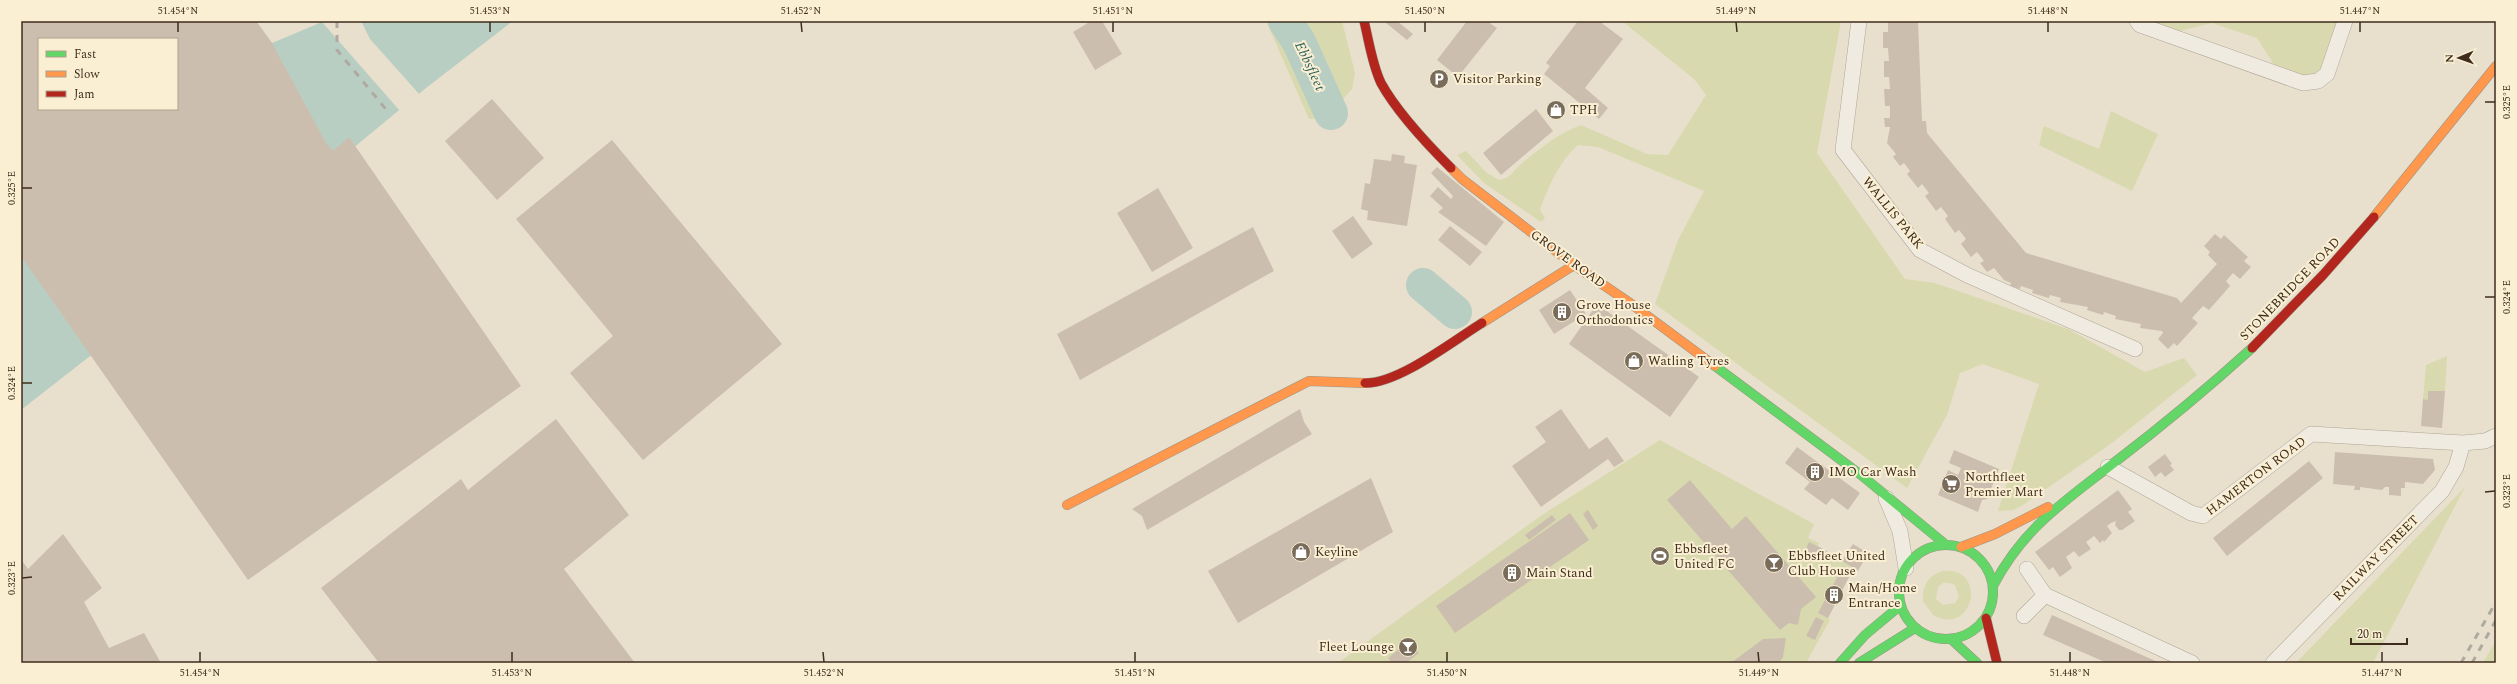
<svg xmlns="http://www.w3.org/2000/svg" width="2517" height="684" viewBox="0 0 2517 684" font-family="Spectral,serif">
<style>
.green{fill:#d8d9ae;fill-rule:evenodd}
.water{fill:#b9cec2;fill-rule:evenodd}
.pier{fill:#e8e0cd}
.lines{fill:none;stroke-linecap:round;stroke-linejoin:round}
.river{stroke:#b9cec2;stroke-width:34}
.building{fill:#ccbeae;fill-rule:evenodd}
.street-casing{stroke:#ada597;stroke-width:16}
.fast-casing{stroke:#9d9486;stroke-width:10}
.slow-casing{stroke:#9d9486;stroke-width:10}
.jam-casing{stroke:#9d9486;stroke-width:10}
.street{stroke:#f0ebe0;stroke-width:15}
.fast{stroke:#63d668;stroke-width:9}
.slow{stroke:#ff974d;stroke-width:9}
.jam{stroke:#b3261e;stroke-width:9}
.rail{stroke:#afaaa1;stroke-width:3;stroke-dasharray:7 7;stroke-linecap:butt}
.ticks{fill:none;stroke:#3e2d1d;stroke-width:1.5}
.labels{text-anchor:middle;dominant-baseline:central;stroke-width:4;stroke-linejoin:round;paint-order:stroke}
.poi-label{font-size:13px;fill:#3e2d1d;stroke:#faefd3;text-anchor:start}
.street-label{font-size:13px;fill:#3e2d1d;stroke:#faefd3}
.water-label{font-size:14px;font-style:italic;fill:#2a605d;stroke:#faefd3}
.neatline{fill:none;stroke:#3e2d1d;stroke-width:1.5}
.ticks-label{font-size:10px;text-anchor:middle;fill:#3e2d1d}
</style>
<rect width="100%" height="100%" fill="#e8e0cd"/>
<!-- green -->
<path class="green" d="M1266,21H1342L1355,73L1352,89L1326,118L1309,119Z
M1622,21H1841L1817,153L1905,279L1935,283L2068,329L2145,372L2184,358L2197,375L2112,443L2023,505L2013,510L1998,511L2039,384L1983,364L1960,373L1947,415L1907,488L1655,304L1678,240L1704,191L1598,147L1578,145C1558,163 1549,185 1540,210L1545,218L1541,222L1484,183L1457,155L1466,151L1487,173L1499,180C1511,178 1512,172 1521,164C1539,149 1559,133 1581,125L1647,154L1668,155L1706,95L1694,79Z
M2149,21H2340L2324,69L2314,76H2302L2275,66L2257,38L2212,23L2180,31Z
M2111,111L2158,134L2132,191L2039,145L2044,126L2099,149Z
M2447,356L2445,391H2429L2428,400L2423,399L2426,365Z
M1660,440L1814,524L1808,538L1819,543L1818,546L1851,566L1846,575L1849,577L1828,618L1830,620L1806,663H1338L1542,515Z
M2465,487L2373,663H2296Z
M1943,571C1989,567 1973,638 1933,615L1923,601C1922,586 1928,575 1943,571ZM1949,583L1955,585L1959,597L1955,603L1943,605L1936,599L1938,587L1943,583Z
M2496,641V663H2483Z"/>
<!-- water -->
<path class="water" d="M21,21H513L426,88L295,196L21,410ZM39,39H177V109H39Z"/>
<!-- pier -->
<path class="pier" d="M256,21H361L370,39L420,95L400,111L322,22L272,43Z"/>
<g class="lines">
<!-- river -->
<path class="river" d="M1285,21L1299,42L1331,113
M1423,285L1455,312"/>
</g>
<!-- building -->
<path class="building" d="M21,21H256L272,43L326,143L333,151L349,137L521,386L248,580L21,256ZM39,39H177V109H39Z
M1091,21H1102L1122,54L1095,70L1073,32Z
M1388,21H1397L1413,34L1407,40L1386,23Z
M1467,21H1487L1497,28L1458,77L1437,60Z
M1578,21H1599L1623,39L1585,88L1608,108L1599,119L1544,74L1550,66L1546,63Z
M1888,21H1918L1922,121H1926L1927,133L2026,253L2177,298L2181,303L2217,264L2208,255L2210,252L2204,246L2215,234L2221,239L2224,235L2248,257L2244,261L2251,267L2240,279L2233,273L2226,281L2230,286L2209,310L2203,306L2192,318L2198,323L2177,346L2174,343L2168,349L2158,339L2163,333L2162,331L2140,328L2141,324L2115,319L2116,316L2104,312L2103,315L2087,310L2088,307L2060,302L2061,298L2050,295L2049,298L2032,293L2033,290L2021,286L2020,289L2010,286L2011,283L2004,280L1994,268L1987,272L1980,263L1984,261L1977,252L1971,257L1961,244L1966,239L1959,230L1955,233L1945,219L1948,216L1941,207L1936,211L1925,196L1929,193L1922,184L1918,188L1907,174L1910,171L1904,163L1900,166L1893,157L1896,154L1887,143L1890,127H1885L1884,118H1890V106H1885L1884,89H1890L1889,77H1884V61H1889L1888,48H1883V32H1888Z
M492,99L544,158L497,200L445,141Z
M1536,109L1553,131L1501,175L1483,153Z
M612,140L782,344L643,460L570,373L613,336L516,219Z
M1392,154L1405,156L1404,163L1417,165L1407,226L1367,220L1368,211L1361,209L1365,183L1370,184L1374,159L1391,161Z
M1437,167L1504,222L1486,246L1438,212L1443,208L1430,196L1438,187L1451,199L1453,196L1431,173Z
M1158,188L1193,248L1152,272L1117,213Z
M1353,216L1373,244L1352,259L1332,231Z
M1450,226L1482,252L1470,266L1438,240Z
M1253,227L1274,271L1080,380L1057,334Z
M1570,290L1586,314L1554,334L1539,310Z
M1597,304L1699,377L1670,417L1569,344Z
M2428,391H2445L2442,428L2421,426L2423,399L2428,400Z
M1300,409L1304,422L1312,434L1147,530L1142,516L1132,509Z
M1561,409L1589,449L1607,437L1624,461L1614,467L1608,459L1541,507L1512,466L1546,442L1535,427Z
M556,419L629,515L564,569L635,663H379L321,588L461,479L468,490Z
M1797,447L1860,493L1848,510L1832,498L1826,505L1804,489L1810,482L1785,463Z
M1954,450L1999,469L1987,499L1982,500L1978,512L1938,495L1948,470L1958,475L1961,468L1949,463Z
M2335,452L2433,459L2435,470L2423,484L2405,482V488H2401V496L2389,495V487H2385L2382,490L2360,487V490H2354L2355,486L2333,484Z
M2165,454L2172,464L2170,465L2174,470L2165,477L2161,472L2155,477L2148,467Z
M2309,461L2323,478L2227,556L2213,538Z
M1371,478L1393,532L1238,623L1208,571Z
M1690,480L1732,529L1746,516L1816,597L1801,609L1798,625L1789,623L1780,630L1667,500Z
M2118,490L2132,509L2128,512L2135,521L2122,530H2119L2115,525L2116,521L2111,523L2107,526L2112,533L2104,542L2103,540L2100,543L2094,536L2086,542L2091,549L2079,557L2074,551L2066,557L2072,568L2060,577L2053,567L2049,570L2035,552Z
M1588,510L1598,526L1593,530L1583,514Z
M1570,513L1589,540L1455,633L1436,606Z
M1552,515L1556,520L1529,540L1525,535Z
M63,534L102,588L84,602L109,648L144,633L161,663H21V559L28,569Z
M1809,542L1827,551L1822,562L1804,553Z
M1853,544L1868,553L1858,571L1842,561Z
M1840,572L1849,577L1828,618L1818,613Z
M2052,615L2160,663H2107L2043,635Z
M1816,617L1824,621L1815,640L1806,636Z
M1786,638L1783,657L1779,663H1731L1763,639Z
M1409,641L1419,653L1406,663H1392L1388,658Z"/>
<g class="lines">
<!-- street casing -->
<g class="street-casing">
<path id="street" d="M1859,21L1843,150L1920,250L1967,275L2135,349
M2137,21L2140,25L2303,83L2318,81L2327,74L2345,21
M2108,467L2191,513L2203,516L2311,434L2463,443L2485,441L2496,436
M1886,498L1900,531L1906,568
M2027,569L2045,595L2192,663
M2024,616L2045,595
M2273,663L2442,491L2456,467L2463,443"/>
</g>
<!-- fast casing -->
<g class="fast-casing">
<path id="fast" d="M1715,366L1861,475L1945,544
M1899 592a47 47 0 1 1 94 0a47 47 0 1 1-94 0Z
M1993,586C2024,527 2064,502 2115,462C2162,426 2208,388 2252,348
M1951,639L1977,663
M1840,663L1865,635L1901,605
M1859,663L1915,628"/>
</g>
<!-- slow casing -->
<g class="slow-casing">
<path id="slow" d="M1451,168L1462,179L1574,265L1630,303L1715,366
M2374,217L2496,66
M1482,323L1574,265
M1067,505L1309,381L1365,383
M1961,547L1995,534L2048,507"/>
</g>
<!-- jam casing -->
<g class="jam-casing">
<path id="jam" d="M1364,21C1369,41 1372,64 1381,83C1397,112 1427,144 1451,168
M2252,348L2323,275L2374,217
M1365,383C1398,384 1453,341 1482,323
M1986,618L1997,663"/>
</g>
<!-- street -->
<use href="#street" class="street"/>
<!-- fast -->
<use href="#fast" class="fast"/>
<!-- slow -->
<use href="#slow" class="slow"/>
<!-- jam -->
<use href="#jam" class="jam"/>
<!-- rail -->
<path class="rail" d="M337,21V50L389,113
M2461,663L2496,602
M2472,663L2496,620"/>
</g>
<!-- ticks -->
<path class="ticks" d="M178,22V32M490,22V32M801,22L802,32M1113,22V32M1425,22V32M1736,22L1737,32M2048,22V32M2360,22V32M2485,102H2495M22,188H32M2485,297H2495M22,383H32M2485,492L2495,491M22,578L32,577M200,652V662M512,652V662M823,652L824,662M1135,652V662M1447,652V662M1758,652L1759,662M2070,652V662M2382,652V662"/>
<!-- icons -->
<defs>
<g id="parking-disc" transform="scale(1)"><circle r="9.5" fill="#7a6c5b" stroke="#faefd3"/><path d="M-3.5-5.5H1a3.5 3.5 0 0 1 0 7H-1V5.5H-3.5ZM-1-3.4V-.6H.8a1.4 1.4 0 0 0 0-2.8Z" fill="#fff"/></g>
<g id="shop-disc" transform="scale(1)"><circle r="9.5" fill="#7a6c5b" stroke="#faefd3"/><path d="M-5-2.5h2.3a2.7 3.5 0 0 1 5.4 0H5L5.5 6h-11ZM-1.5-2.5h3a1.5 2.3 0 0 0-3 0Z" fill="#fff"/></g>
<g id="building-disc" transform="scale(1)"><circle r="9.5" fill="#7a6c5b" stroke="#faefd3"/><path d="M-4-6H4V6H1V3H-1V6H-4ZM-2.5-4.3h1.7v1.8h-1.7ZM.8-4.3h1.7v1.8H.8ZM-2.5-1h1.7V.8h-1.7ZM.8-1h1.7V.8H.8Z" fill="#fff"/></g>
<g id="supermarket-disc" transform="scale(1)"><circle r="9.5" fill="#7a6c5b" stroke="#faefd3"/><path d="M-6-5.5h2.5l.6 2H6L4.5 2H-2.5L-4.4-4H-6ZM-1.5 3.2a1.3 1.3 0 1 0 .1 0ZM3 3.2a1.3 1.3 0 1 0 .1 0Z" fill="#fff"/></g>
<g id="stadium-disc" transform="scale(1)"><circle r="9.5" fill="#7a6c5b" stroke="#faefd3"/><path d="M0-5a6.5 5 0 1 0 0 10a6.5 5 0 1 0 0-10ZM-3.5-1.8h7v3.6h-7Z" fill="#fff"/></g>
<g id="bar-disc" transform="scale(1)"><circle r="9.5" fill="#7a6c5b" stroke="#faefd3"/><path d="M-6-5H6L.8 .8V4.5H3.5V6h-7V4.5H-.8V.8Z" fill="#fff"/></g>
</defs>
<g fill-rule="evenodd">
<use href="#parking-disc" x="1439" y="79"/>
<use href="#shop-disc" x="1556" y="110"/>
<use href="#building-disc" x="1562" y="312"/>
<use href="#shop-disc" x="1634" y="361"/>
<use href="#building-disc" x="1815" y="472"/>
<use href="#supermarket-disc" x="1951" y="484"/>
<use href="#shop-disc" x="1301" y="552"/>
<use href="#stadium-disc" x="1660" y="556"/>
<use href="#bar-disc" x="1774" y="563"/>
<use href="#building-disc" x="1512" y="573"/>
<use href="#building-disc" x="1834" y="595"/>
<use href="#bar-disc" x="1408" y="647"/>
</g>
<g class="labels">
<!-- poi labels -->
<g class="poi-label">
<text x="1453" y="79">Visitor Parking</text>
<text x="1570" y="110">TPH</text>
<text x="1576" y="305">Grove House<tspan x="1576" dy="15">Orthodontics</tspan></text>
<text x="1648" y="361">Watling Tyres</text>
<text x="1829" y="472">IMO Car Wash</text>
<text x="1965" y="477">Northfleet<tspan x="1965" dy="15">Premier Mart</tspan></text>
<text x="1674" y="549">Ebbsfleet<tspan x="1674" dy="15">United FC</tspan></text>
<text x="1315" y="552">Keyline</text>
<text x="1788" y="556">Ebbsfleet United<tspan x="1788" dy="15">Club House</tspan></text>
<text x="1526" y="573">Main Stand</text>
<text x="1848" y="588">Main/Home<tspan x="1848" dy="15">Entrance</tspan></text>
<text x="1394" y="647" text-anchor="end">Fleet Lounge</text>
</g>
<!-- street labels -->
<g class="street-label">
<text transform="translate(1893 213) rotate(51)">WALLIS PARK</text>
<text transform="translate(1568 259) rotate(36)">GROVE ROAD</text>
<text transform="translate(2290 289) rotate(-46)">STONEBRIDGE ROAD</text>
<text transform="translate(2256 476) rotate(-37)">HAMERTON ROAD</text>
<text transform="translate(2376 558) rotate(-45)">RAILWAY STREET</text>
</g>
<!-- water labels -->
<g class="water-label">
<text transform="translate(1310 66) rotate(65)">Ebbsfleet</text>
</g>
</g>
<!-- border -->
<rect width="2517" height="684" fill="none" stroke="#faefd3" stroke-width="44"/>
<!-- legend -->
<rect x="38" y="38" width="140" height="72" fill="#faefd3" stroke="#afa18a"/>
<rect x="46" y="51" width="20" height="6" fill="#63d668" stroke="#afa18a"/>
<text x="74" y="58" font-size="12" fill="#3e2d1d">Fast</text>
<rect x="46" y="71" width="20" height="6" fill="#ff974d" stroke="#afa18a"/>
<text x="74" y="78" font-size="12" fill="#3e2d1d">Slow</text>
<rect x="46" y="91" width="20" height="6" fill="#b3261e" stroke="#afa18a"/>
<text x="74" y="98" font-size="12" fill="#3e2d1d">Jam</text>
<!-- north arrow -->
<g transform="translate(2459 58) rotate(268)" stroke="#faefd3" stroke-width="3" paint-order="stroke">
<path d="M0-3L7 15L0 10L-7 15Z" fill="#3e2d1d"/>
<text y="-6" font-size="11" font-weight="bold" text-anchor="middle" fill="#3e2d1d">N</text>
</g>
<!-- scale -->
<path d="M2351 638v6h56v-6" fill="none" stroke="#3e2d1d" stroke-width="2"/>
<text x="2357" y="638" font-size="12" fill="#3e2d1d" stroke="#faefd3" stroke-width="3" paint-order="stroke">20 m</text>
<rect x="22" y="22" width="2473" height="640" class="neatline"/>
<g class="ticks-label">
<text x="178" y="14">51.454°N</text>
<text x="490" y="14">51.453°N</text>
<text x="801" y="14">51.452°N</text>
<text x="1113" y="14">51.451°N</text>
<text x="1425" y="14">51.450°N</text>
<text x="1736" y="14">51.449°N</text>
<text x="2048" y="14">51.448°N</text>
<text x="2360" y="14">51.447°N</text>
<text transform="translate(2506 102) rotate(-90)" y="4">0.325°E</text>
<text transform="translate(11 188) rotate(-90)" y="4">0.325°E</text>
<text transform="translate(2506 297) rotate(-90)" y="4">0.324°E</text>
<text transform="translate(11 383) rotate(-90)" y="4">0.324°E</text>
<text transform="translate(2506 491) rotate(-90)" y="4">0.323°E</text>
<text transform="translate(11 578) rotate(-90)" y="4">0.323°E</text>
<text x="200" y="676">51.454°N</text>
<text x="512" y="676">51.453°N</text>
<text x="824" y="676">51.452°N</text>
<text x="1135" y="676">51.451°N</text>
<text x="1447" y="676">51.450°N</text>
<text x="1759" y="676">51.449°N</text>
<text x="2070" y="676">51.448°N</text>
<text x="2382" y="676">51.447°N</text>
</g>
</svg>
